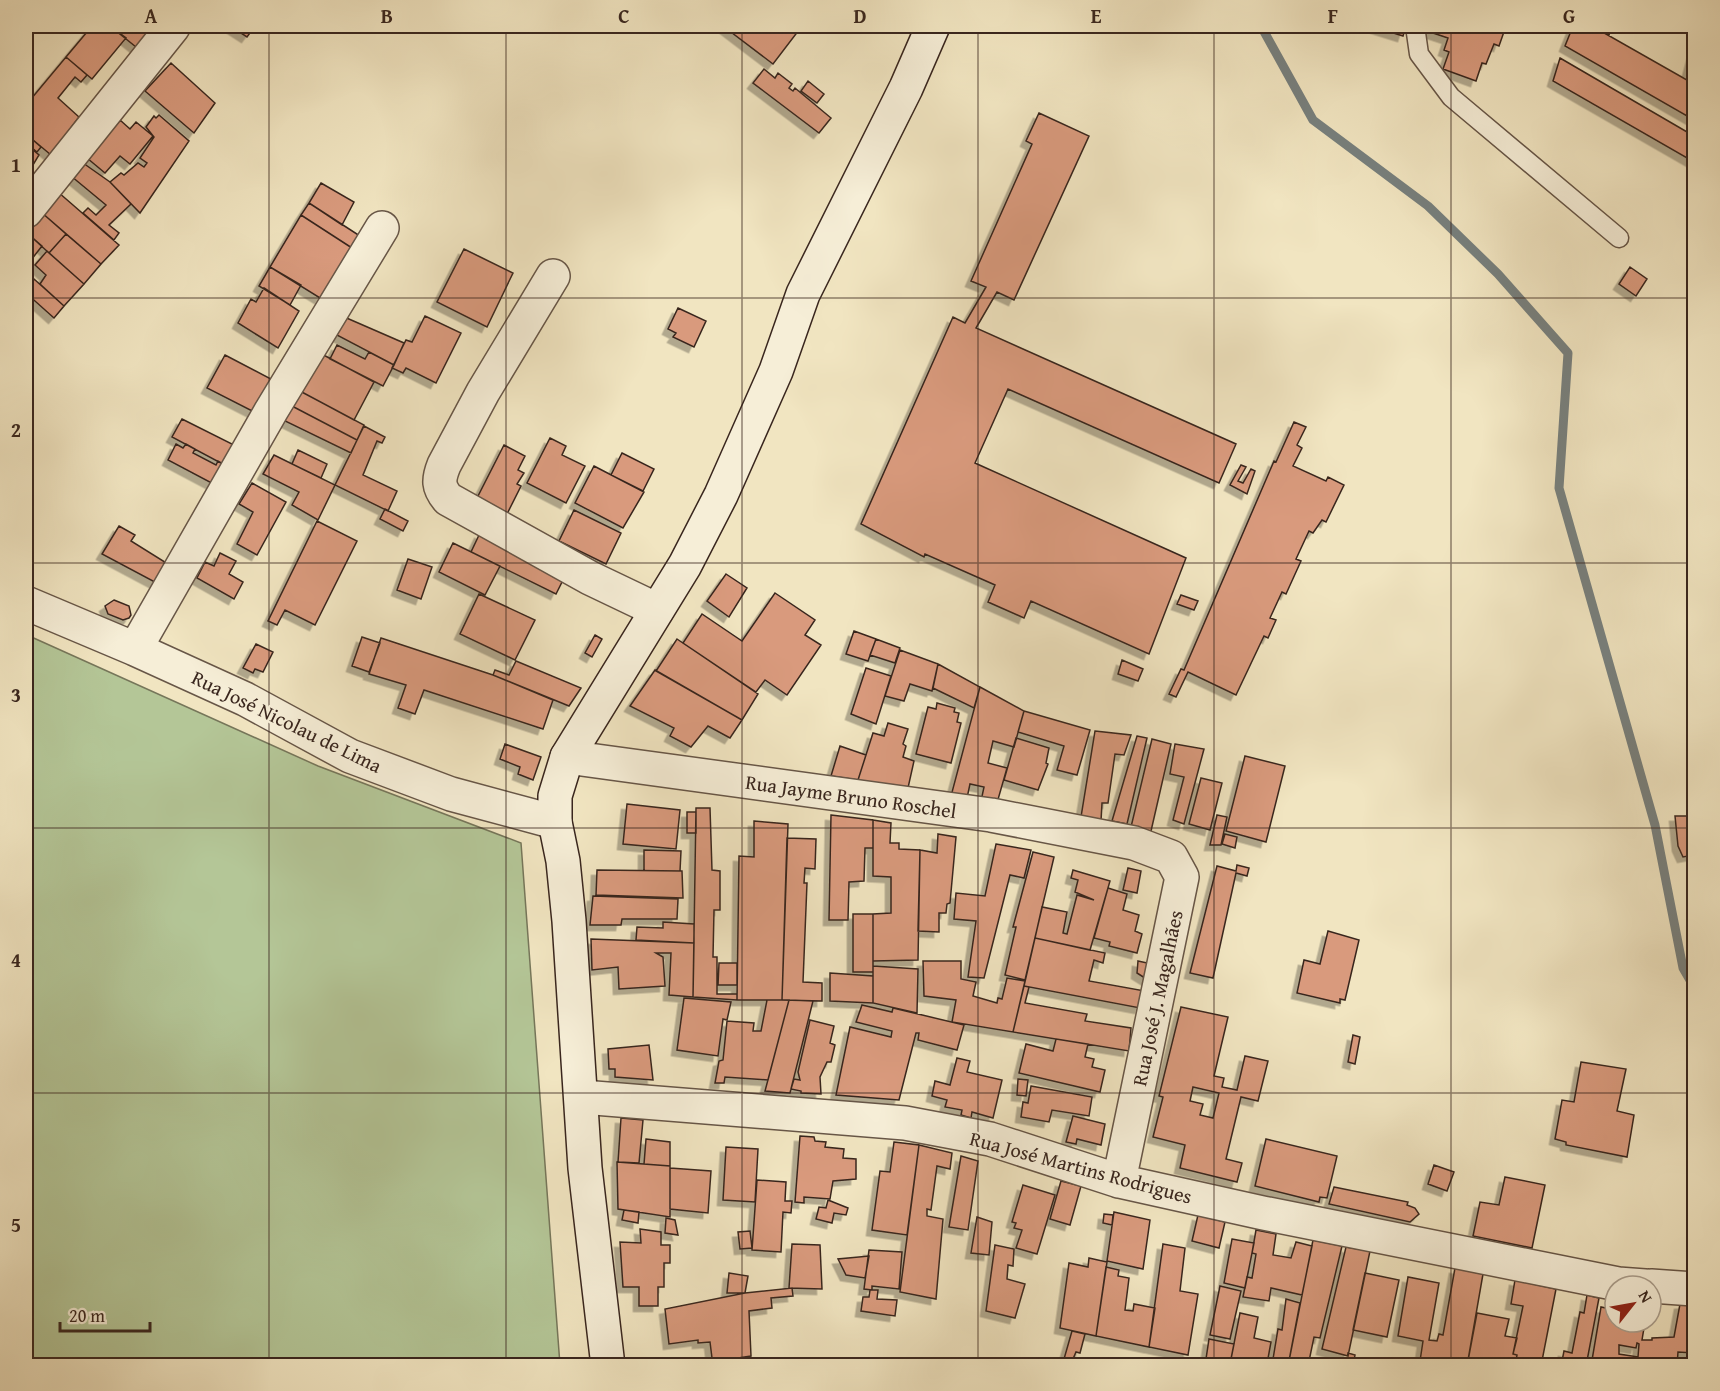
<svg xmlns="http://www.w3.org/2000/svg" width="1720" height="1391" viewBox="0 0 1720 1391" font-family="'Gentium Book Plus',serif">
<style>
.green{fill:#b4c697;stroke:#76765a;stroke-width:1.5}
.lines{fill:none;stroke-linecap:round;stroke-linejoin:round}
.stream{stroke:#77807e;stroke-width:9}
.building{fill:#d99a7d;stroke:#39261e;stroke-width:1.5;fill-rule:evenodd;filter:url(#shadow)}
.lane-casing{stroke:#675647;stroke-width:21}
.street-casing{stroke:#675647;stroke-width:36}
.secondary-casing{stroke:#39261e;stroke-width:36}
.lane{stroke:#f6eed7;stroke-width:18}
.street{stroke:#f6eed7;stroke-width:33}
.secondary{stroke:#f6eed7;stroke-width:33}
.grid{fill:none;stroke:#39261e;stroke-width:1.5;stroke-opacity:0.55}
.labels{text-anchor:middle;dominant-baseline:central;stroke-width:4.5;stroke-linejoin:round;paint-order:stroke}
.street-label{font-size:20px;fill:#39261e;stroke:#f6eed7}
.neatline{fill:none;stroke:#39261e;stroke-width:2}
.grid-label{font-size:20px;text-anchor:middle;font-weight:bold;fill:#39261e}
</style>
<defs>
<filter id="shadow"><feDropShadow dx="-5.5" dy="5.5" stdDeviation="0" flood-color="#0004"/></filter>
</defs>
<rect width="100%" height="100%" fill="#f1e5c1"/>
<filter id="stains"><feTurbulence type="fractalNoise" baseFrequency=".00333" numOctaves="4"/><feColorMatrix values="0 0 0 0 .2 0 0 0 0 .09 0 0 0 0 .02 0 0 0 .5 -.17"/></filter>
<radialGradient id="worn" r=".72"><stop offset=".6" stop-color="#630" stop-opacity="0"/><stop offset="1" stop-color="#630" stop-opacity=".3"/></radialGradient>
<!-- green -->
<path class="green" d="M27,635L318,766L521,843L560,1365H26Z"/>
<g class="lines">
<!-- stream -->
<path class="stream" d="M1261,26L1313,120L1428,206L1498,274L1568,353L1559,488L1655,825L1683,968L1694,987"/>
</g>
<!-- building -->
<path class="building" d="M92,26H110L126,38L92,79L66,57Z
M110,26H154L136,47Z
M230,26H255L247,37Z
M723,26H802L773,64Z
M1371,26H1406L1403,36Z
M1423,26H1506L1499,46L1494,44L1486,64L1482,63L1476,81L1443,69L1449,52L1444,50L1448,38L1421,29Z
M1573,26H1592L1694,84V120L1565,46Z
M1592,26H1612L1609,35Z
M1693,52H1694V73L1688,71Z
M66,57L87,75L81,82L75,77L58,98L79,117L51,155L26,134V105Z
M1560,58L1694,136V162L1553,81Z
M171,63L215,103L194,133L145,91Z
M764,69L775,78L778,73L792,84L789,88L793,91L795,88L831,118L819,133L753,83Z
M808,81L824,94L817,103L801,91Z
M1039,113L1089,136L1014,300L997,292L976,328L1236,444L1219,483L1008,389L975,463L1186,558L1149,654L1031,601L1024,618L988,602L995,585L925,554L924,557L861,524L953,317L965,323L986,287L971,281L1032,144L1026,141Z
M159,115L189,141L140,213L110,182L121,173L124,175L138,163L144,167L147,163L140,158L154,137L146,127L154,116L156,118Z
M120,120L130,129L136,122L153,136L130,164L120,156L105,173L87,158Z
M26,134L41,147L37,152L26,143Z
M26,144L39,155L33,165L26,160Z
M83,163L110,182L131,204L109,225L119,233L114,240L83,213L88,208L96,215L106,205L71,176Z
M26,167L43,181L26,189Z
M321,183L354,202L342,225L309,203Z
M58,192L119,245L101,264L41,212Z
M309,203L360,236L352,248L301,215Z
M41,212L66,234L49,253L26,232Z
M301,215L352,248L320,298L270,267Z
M26,232L42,246L31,260L26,255Z
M66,234L101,264L84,284L49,253Z
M464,249L513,273L487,327L437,302Z
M47,251L84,284L64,306L40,284L46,275L35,265Z
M270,267L301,285L290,305L259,286Z
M1630,267L1647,279L1636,296L1619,284Z
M34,279L64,306L54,318L26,293V289Z
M264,288L299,311L278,348L238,323L251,299L256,302Z
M678,308L706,321L694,347L673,337L676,333L668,329Z
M26,311L33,318L26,326Z
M342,316L404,343L394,365L333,333Z
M425,316L461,333L436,383L406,368L403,373L392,368L406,340L412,342Z
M26,336L32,341L26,348Z
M337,345L365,359L369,352L394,365L383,386L330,359Z
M318,352L374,382L354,420L298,390Z
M225,355L271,379L259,403L260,415L207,388Z
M298,390L364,425L357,440L290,405Z
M290,405L357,440L351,453L283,420Z
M182,419L242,449L232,469L172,437Z
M1294,422L1306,427L1297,445L1302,448L1293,466L1326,481L1328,477L1344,485L1326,522L1322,520L1313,533L1309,531L1296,559L1301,561L1286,594L1282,592L1270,618L1276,620L1268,638L1264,636L1236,695L1188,672L1176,697L1169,694L1181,669L1184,670L1274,461L1276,462Z
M364,426L385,437L382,443L377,441L363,475L397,491L388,511L335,485Z
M550,438L566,446L562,455L585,466L566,503L527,483Z
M176,444L183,448L186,444L195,449L193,453L216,465L218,461L232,469L221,488L168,460Z
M504,445L525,456L518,470L524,473L517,484L521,486L506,516L476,500Z
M298,450L327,464L321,478L292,464Z
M622,453L654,469L643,491L611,475Z
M274,455L335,485L318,520L292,505L299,492L263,474Z
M1241,465L1246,467L1238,481L1243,483L1251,469L1255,471L1247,494L1230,485Z
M594,466L644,492L623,528L575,503Z
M252,483L286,502L257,555L237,544L253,512L239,504Z
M385,509L408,521L403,531L380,519Z
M574,510L621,533L606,564L559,541Z
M317,521L357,541L315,625L285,610L277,625L268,621Z
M119,526L135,535L131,541L176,569L166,588L102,554Z
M480,533L563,580L556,594L471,552Z
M453,543L500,566L485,595L439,572Z
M220,553L236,561L229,574L243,582L234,599L197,578L205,562L214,566Z
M408,559L432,567L421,599L397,590Z
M726,574L747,588L729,617L707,601Z
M775,593L815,620L805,635L821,645L787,695L765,680L756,692L683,643L702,614L742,641Z
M479,594L535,620L515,660L460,634Z
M1181,595L1198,601L1194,610L1177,604Z
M114,600L129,606L131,615L129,618L123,620L108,614L105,606Z
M854,631L876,639L868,661L846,654Z
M595,635L602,639L592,657L585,653Z
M362,637L380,643L369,672L352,666Z
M381,638L493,675L553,700L543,729L424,690L415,714L398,708L406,685L369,674Z
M677,639L758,694L742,720L656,671Z
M876,639L900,648L895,663L870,655Z
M256,644L273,652L263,672L255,669L253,673L243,668Z
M900,650L938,664L932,691L910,684L904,701L885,696Z
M1122,660L1143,669L1138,681L1118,674Z
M516,661L581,688L569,706L493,675L495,670L509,675Z
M938,664L980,687L974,708L933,688Z
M866,668L891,676L876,724L851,714Z
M655,670L742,720L730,738L708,726L691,747L670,736L674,728L630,706Z
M980,687L1024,711L1014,747L993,741L988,763L1007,768L997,803L981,801L984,787L970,784L967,798L951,796Z
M937,703L955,708L954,712L959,713L957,722L961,723L951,763L916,754L928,707L936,709Z
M1024,711L1090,730L1077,775L1057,770L1064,746L1018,732Z
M888,723L908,729L903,744L906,746L903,757L914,761L908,788L858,780L873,733L884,736Z
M1095,731L1131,735L1124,755L1115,754L1108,803H1102L1101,821L1081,817Z
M1137,736L1147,738L1127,824L1112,821Z
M1016,738L1049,748L1046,763L1048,764L1038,790L1004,780Z
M1152,739L1171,744L1151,831L1131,827Z
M505,744L541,757L533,780L518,774L520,767L500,759Z
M1175,744L1204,749L1184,824L1173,820L1184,777L1170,774Z
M840,746L866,755L858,780L831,776Z
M1245,756L1285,766L1266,842L1226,831Z
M1201,778L1222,783L1210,830L1189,824Z
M627,804L680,810L676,849L623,844Z
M696,808H710L712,870L720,871V910H714L713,957H717V994H737V1000L693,997Z
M687,812H696V833H687Z
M831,815L873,820V848H865L864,881L849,882L848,920H829Z
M1217,815L1227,817L1221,845H1210Z
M1675,816H1694V844H1692L1694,855L1683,857L1678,846Z
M873,820L891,823L890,843H899V849L920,850L918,960L873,961V914L891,913V877L873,876Z
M754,821L788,824L782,1000H737L739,856L754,857Z
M938,834L956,837L950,903L947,904L946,913H939V932L918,931L920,850L937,853Z
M1225,834L1237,837L1235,848L1222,844Z
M787,838L816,839L815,869L805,868L804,883H807L803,982L822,983V1001L782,1000Z
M996,844L1031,850L1024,878L1010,875L984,978L968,977L976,921L954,919L956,893L985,896Z
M644,850L681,851L680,871H644Z
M1033,852L1054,857L1025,980L1005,975L1016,927H1013Z
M1237,865L1249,868L1247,876L1236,873L1213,978L1190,973L1217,866L1236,871Z
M1128,868L1141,871L1137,893L1123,890Z
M597,870L682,871L683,898L596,895Z
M1073,870L1110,881L1090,950L1035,938L1042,907L1067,912L1063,933L1067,934L1077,895L1094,900L1075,892L1078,880L1071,878Z
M1108,888L1127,894L1123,910L1139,915L1135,931L1142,934L1137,953L1109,946L1110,942L1094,938Z
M593,896L678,899L677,919H622L621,925H590Z
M853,914H873V972H853Z
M663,922L694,924V943L636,940L637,927L663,928Z
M1328,931L1359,940L1345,1000L1340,999V1003L1297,993L1304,960L1320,964Z
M1035,938L1105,953L1103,963L1094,960L1089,981L1145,991L1140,1008L1024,986Z
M591,939L694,943L693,997L669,995L671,953H656L663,957L665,986L619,989L618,967L592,970Z
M923,961H961V979L976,982L973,996L997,1003L998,998L1002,999L1007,978L1025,981L1013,1032L952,1022L956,1000L924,996Z
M1138,961L1152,964L1148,980L1137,973Z
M719,963H737V985H718Z
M873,966L918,969L917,1013L873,1003Z
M830,973L873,976V1003L830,1001Z
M1024,986L1029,987L1025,1003L1087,1014L1085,1021L1131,1028L1129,1051L1013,1032Z
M684,998L731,1002L727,1020L723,1019L718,1056L677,1050Z
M767,1000H789L768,1080L725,1077L724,1083H715L719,1061L723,1060L727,1021L754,1023L753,1031H761Z
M789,1000L813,1001L790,1093L765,1091Z
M862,1005L892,1012L893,1008L964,1025L957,1050L918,1040L919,1033H916L899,1100L836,1095L850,1027L891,1037L892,1031L856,1022Z
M1181,1007L1228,1017L1214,1076L1224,1078L1222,1087L1237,1090L1245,1056L1268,1061L1258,1101L1241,1097L1226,1159L1242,1163L1237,1182L1180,1168L1185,1145L1153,1137L1163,1097L1159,1096ZM1193,1087L1219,1093L1213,1118L1200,1115L1203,1104L1190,1101Z
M810,1020L834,1026L830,1043L835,1045L831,1062H827L820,1077L821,1094L801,1093V1091L791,1089L794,1079L800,1080L798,1072Z
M1353,1035L1360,1037L1355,1064L1348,1062Z
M1056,1039L1088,1044L1085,1057L1094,1059L1092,1067L1105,1070L1100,1092L1019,1073L1026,1044L1053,1051Z
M649,1045L653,1080L615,1077V1069H609L608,1049Z
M957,1058L970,1061L967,1072L1002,1080L993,1118L972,1112L971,1118L961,1115L962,1110L945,1107L947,1100L932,1096L935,1081L950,1085Z
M1581,1062L1626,1069L1617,1111L1634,1115L1627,1157L1566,1145V1142L1555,1139L1562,1100L1574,1102Z
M1018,1079L1028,1080L1026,1096L1017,1095Z
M1031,1086L1092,1097L1089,1116L1052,1110L1049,1122L1021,1117L1023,1102L1028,1103Z
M1073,1116L1105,1124L1101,1145L1077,1139L1076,1144L1066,1142Z
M621,1118L643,1120L639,1163L618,1162Z
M800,1136L814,1137L815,1141L826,1142L825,1147L844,1149L843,1158L856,1159V1179L833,1181L830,1199L804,1197V1203L795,1202Z
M646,1139L670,1142V1166L644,1164Z
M1266,1139L1337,1156L1327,1198L1320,1197L1319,1202L1255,1186Z
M894,1142L919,1145L907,1235L872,1230L880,1171L890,1172Z
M919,1145L952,1153L950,1169L937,1166L931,1210L927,1209V1216L943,1219L936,1299L900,1292Z
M726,1147L758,1149L755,1202L723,1200Z
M961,1156L978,1161L968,1230L949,1227Z
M617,1162L670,1166V1217L618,1209Z
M1434,1165L1454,1172L1447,1191L1428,1184Z
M670,1168L711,1171L708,1213L670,1209Z
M1505,1177L1545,1185L1532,1248L1473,1236L1480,1202L1499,1205Z
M757,1180L786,1182L785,1201H792L791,1213L783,1212L781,1252L752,1250Z
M1061,1181L1081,1186L1070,1225L1050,1219Z
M1023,1185L1055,1195L1037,1254L1016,1248L1022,1230L1014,1228L1016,1223L1012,1222Z
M1334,1187L1408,1202L1407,1205L1415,1208L1419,1214L1410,1222L1329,1204Z
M828,1200L848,1208L846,1215L834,1213L832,1223L816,1219L819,1207L826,1208Z
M624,1210L639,1212L638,1223L622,1220Z
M1114,1212L1150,1220L1143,1269L1107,1261Z
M1104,1214L1113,1215L1112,1225L1103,1223Z
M1198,1215L1225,1222L1219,1248L1192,1241Z
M977,1217L992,1222L989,1255L971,1253Z
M666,1218L675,1220L678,1235L665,1233Z
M640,1229L661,1232V1245H670V1263H664V1287H658V1306H639V1287H623L620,1242L641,1243Z
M1256,1230L1276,1234L1273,1255L1291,1258L1296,1242L1312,1246L1302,1295L1271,1288L1269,1301L1243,1297L1247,1277L1252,1278L1256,1254L1252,1253Z
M750,1231L752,1248L740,1249L738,1232Z
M1232,1239L1254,1243L1245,1288L1224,1283Z
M1313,1240L1342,1246L1320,1338L1314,1337L1308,1366H1288Z
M792,1244L820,1245L822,1289L789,1288Z
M1163,1244L1185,1248L1180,1291L1198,1294L1188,1355L1149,1347Z
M995,1245L1014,1249L1013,1266L1008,1265L1007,1279L1025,1284L1015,1318L986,1311Z
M1346,1247L1370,1251L1348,1356L1322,1349Z
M869,1250L902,1252L899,1289L872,1286V1290L864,1289Z
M869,1256L865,1278L846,1275L838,1259Z
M1089,1258L1107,1262L1096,1336L1060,1328L1069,1263L1088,1267Z
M1106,1267L1119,1270L1118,1276L1129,1278L1125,1310L1133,1311L1134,1304L1155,1308L1149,1347L1096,1336Z
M1455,1268L1483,1274L1467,1366L1420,1361L1423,1341L1398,1336L1408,1277L1439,1283L1429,1340L1437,1341L1439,1334L1443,1335Z
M729,1273L748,1276L745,1293H727Z
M1365,1273L1399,1280L1387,1337L1353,1330Z
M1515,1280L1556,1289L1541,1366H1515L1517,1355L1513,1354L1523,1306L1511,1304Z
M1220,1286L1241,1291L1230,1339L1210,1335Z
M792,1288L793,1296L771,1298L772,1308L749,1311L751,1356L732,1359V1366H683L682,1358H712L710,1342L698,1343V1340L669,1344L665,1309L745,1293Z
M870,1290H878L877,1299L897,1300L895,1316L861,1311L863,1297H869Z
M1587,1295L1599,1298L1586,1366H1561L1564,1351L1572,1353L1580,1312L1584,1313Z
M1286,1299L1300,1303L1288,1366L1230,1364L1240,1313L1258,1317L1254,1338L1271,1342L1267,1364L1272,1365L1278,1329L1282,1330Z
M1694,1303V1353L1678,1352L1677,1366H1591L1601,1307L1615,1310V1322H1645L1642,1340H1652V1338L1674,1337L1680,1304ZM1637,1343L1639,1344L1638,1357L1619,1354V1345L1636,1348Z
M1477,1313L1509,1319L1505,1336L1517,1338L1513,1354L1517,1355L1515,1366H1467Z
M1072,1331L1085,1334L1080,1353L1076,1352L1070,1366H1062Z
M1209,1339L1234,1344L1230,1364L1206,1359Z
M1348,1353L1355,1355L1354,1360L1371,1366H1346Z
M1542,1361L1559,1365V1366H1541Z"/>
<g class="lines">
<!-- lane casing -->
<g class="lane-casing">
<path id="lane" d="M1415,26L1419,54L1451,97L1619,238"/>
</g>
<!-- street casing -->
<g class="street-casing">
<path id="street" d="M26,211L173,27
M553,276L483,392L444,465C438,480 438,487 448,499L590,578L657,610
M26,603L135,649L245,699L350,756L451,794L555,822
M135,649L271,411L382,228
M567,757L991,815L1134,843L1171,857L1182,877L1119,1181
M582,1097L905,1123L990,1139L1119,1181L1263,1213L1618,1284L1645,1286
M1651,1286L1694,1289"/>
</g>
<!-- secondary casing -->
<g class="secondary-casing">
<path id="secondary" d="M608,1366L585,1168L569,921L563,861L555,822V796L567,757L685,565L721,495L776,371L803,294L906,88L933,26"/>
</g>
<!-- lane -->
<use href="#lane" class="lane"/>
<!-- street -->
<use href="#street" class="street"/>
<!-- secondary -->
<use href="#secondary" class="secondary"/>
</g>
<!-- grid -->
<path class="grid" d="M269,26V1366M506,26V1366M742,26V1366M978,26V1366M1214,26V1366M1451,26V1366M26,298H1694M26,563H1694M26,828H1694M26,1093H1694"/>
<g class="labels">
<!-- street labels -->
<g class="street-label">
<text transform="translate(287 721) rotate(26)">Rua José Nicolau de Lima</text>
<text transform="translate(851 796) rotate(8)">Rua Jayme Bruno Roschel</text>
<text transform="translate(1157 998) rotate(-78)">Rua José J. Magalhães</text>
<text transform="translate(1081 1167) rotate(15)">Rua José Martins Rodrigues</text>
</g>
</g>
<!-- margin -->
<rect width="1720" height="1391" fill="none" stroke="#f1e5c1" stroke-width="66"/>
<!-- north arrow -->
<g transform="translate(1633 1304) rotate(59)"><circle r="28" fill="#f6eed7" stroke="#aa9e8d" stroke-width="1.5"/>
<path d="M0-4.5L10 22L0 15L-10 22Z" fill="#8f2418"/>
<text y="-9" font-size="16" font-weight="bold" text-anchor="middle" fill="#39261e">N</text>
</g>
<!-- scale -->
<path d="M60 1322v9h90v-9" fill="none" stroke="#39261e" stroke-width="3"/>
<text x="69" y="1322" font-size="18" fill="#39261e" stroke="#f6eed7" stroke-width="4.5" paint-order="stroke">20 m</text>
<rect x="33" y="33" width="1654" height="1325" class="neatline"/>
<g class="grid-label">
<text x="151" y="23">A</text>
<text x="387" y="23">B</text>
<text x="624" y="23">C</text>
<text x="860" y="23">D</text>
<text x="1096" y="23">E</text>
<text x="1333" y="23">F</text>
<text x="1569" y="23">G</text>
<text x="16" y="172">1</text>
<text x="16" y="437">2</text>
<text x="16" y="702">3</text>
<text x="16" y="967">4</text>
<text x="16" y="1232">5</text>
</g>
<rect width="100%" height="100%" filter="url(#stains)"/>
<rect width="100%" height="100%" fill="url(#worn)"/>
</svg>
